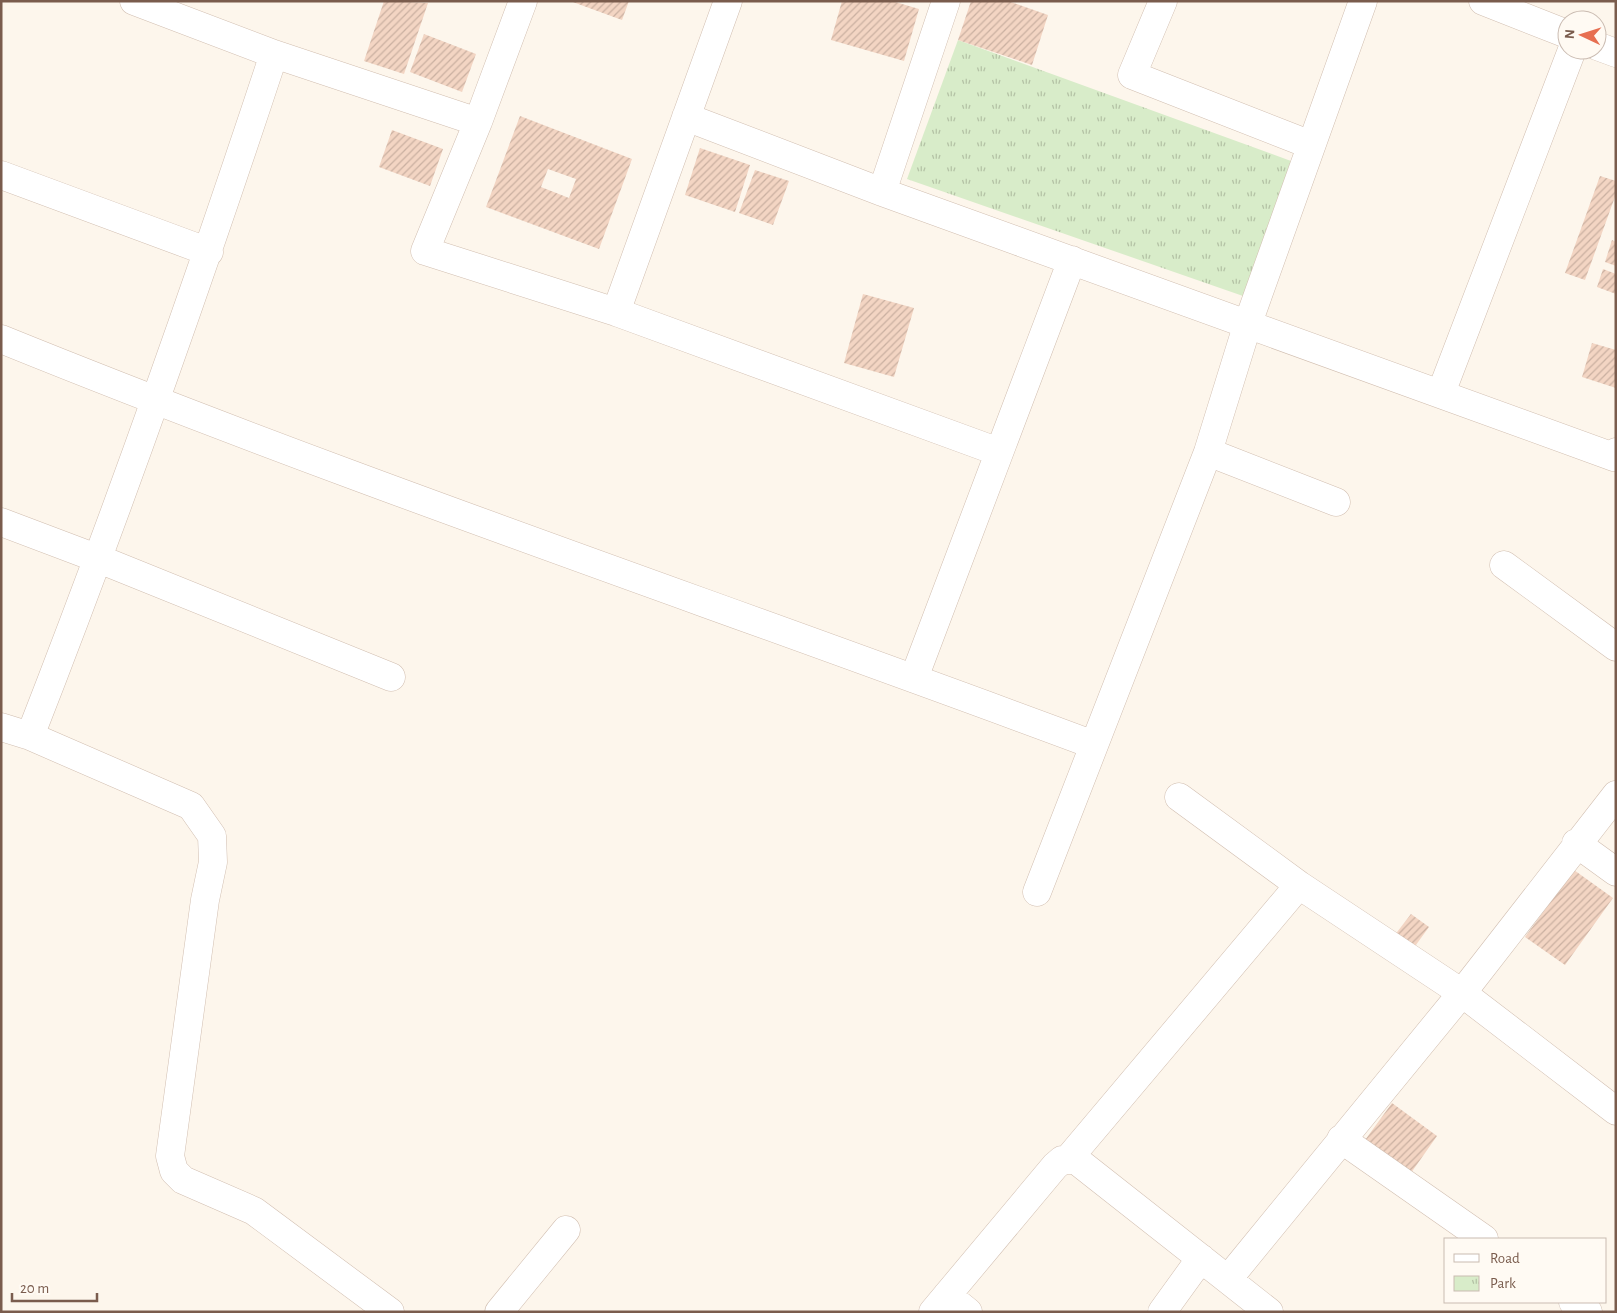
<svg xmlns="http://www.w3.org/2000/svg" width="1617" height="1313" viewBox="0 0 1617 1313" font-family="'Alegreya Sans',sans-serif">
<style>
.park{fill:url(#park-tufts)}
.building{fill:url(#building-hatch);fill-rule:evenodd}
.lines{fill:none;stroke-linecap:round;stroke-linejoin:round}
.minor-casing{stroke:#d1beb0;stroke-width:29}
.minor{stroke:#fff;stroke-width:28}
</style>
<defs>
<pattern id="park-tufts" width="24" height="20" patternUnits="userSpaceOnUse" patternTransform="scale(1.25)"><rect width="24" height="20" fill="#d8ecc9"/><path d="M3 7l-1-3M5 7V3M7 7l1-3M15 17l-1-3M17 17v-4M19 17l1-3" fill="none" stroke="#b4c2a5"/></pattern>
<pattern id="building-hatch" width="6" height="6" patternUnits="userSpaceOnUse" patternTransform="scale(1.25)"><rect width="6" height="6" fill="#f3d5c3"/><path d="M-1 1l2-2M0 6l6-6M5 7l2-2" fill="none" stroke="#cab0a1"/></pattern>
</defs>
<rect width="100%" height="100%" fill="#fdf6ec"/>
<!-- park -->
<path class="park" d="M958,40L1291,161L1243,296L907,179Z"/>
<!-- building -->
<path class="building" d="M384,1L428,3L404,74L364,61Z
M570,1H629L622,20Z
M842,1H892L919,9L904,61L831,40Z
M971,1H1008L1048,15L1032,65L958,40Z
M424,34L476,54L462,92L410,72Z
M520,116L632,159L599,249L486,207ZM548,169L576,179L569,198L541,187Z
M392,130L443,149L430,186L379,167Z
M700,148L750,165L735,212L685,195Z
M755,170L789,181L773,225L739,213Z
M1600,176L1616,181V194L1585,280L1565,273Z
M1612,240L1616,242V266L1605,262Z
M1603,269L1616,274V294L1597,287Z
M863,294L914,308L894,377L844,363Z
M1592,343L1616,350V388L1582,377Z
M1574,870L1613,898L1565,965L1525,937Z
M1411,914L1429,927L1413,949L1394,936Z
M1392,1103L1437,1136L1406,1180L1360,1147Z"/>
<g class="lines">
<!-- minor casing -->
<g class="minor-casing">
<path id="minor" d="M134,1L274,54L478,122
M523,1L478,122L425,251L616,312L999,452
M1163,1L1132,75L1311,145
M1483,1L1567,34
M1597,46L1616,53
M686,117L882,192L1614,457L1616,452
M1,175L209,252
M882,192L946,1
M616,312L728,1
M1,339C361,485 730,609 1094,745
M1441,393L1572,50
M1208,452L1336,502
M1,522L99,559L391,677
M1504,565L1616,647
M914,678L1072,260
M1,727L30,736L191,806L212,836L213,862L205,900L170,1156L174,1171L183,1180L254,1211L390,1312
M30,736C118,511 198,284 274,54
M1179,797L1299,885
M1576,843L1616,872
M1037,892L1208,452L1248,323L1363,1
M1341,1139L1484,1239
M1069,1158L1299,885L1462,993L1616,1111
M1228,1279L1462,993L1616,795
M947,1295L968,1312
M1573,1302L1588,1312
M499,1312L566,1230
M933,1312L1055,1166L1062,1160H1076L1269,1312
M1162,1312L1201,1258"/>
</g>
<!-- minor -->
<use href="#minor" class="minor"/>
</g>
<!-- border -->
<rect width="1617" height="1313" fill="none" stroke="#7a5c4d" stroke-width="5"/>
<!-- legend -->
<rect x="1444" y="1238" width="162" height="65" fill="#fffaf3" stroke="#cabbb1"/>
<rect x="1454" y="1254" width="25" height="8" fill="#ffffff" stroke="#cabbb1"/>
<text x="1490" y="1263" font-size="15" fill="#7a5c4d">Road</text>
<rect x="1454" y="1276" width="25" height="15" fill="url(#park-tufts)" stroke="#cabbb1"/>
<text x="1490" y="1288" font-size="15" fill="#7a5c4d">Park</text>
<!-- north arrow -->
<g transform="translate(1582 35) rotate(274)"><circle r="24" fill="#fffaf3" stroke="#cabbb1"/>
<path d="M0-4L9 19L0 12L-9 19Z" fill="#e76f51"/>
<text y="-8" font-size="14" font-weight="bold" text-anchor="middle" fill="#7a5c4d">N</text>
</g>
<!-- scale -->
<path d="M12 1293v8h85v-8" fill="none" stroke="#7a5c4d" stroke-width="2.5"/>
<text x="20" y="1293" font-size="15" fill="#7a5c4d" stroke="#fffaf3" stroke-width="4" paint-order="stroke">20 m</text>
</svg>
